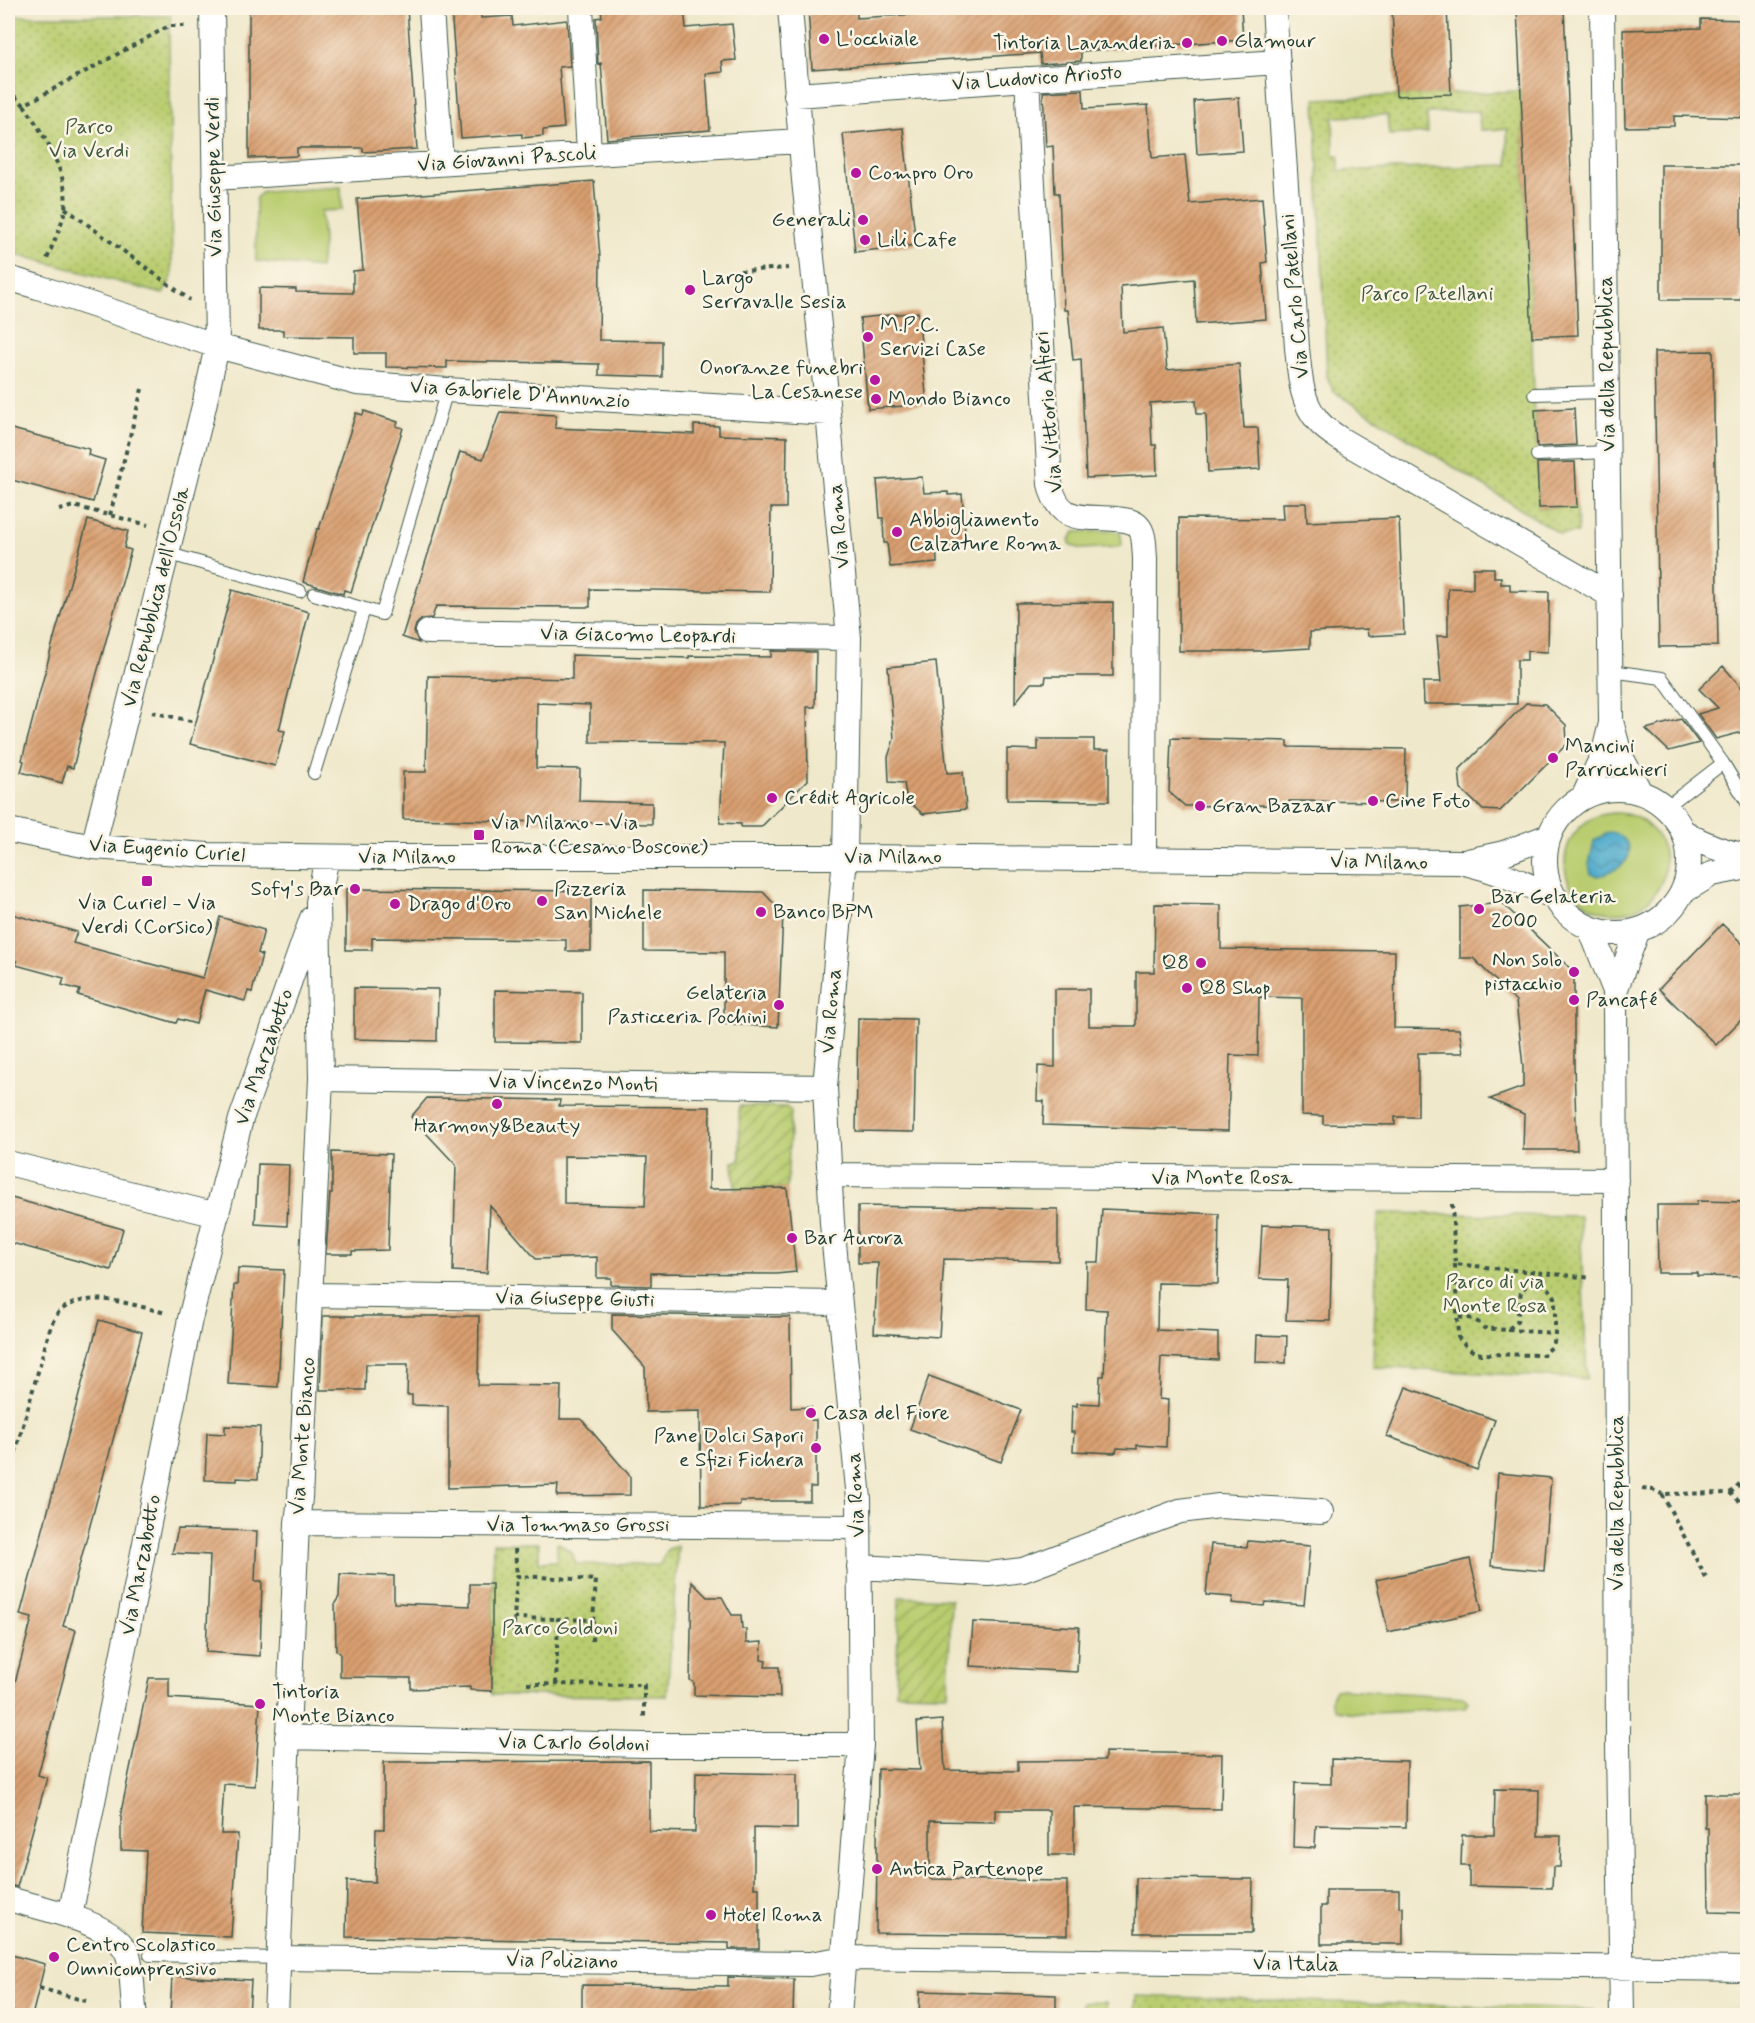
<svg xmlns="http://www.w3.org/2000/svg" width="1755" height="2023" viewBox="0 0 1755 2023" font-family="Mynerve,sans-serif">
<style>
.grass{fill:#b9cd70;stroke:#6c8552;stroke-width:1.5}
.park{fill:url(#park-dots);stroke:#6c8552;stroke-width:1.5;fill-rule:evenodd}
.garden{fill:url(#garden-furrows);stroke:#6c8552;stroke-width:1.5}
.water{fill:url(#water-waves);stroke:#367480;stroke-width:1.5}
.building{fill:url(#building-hatch);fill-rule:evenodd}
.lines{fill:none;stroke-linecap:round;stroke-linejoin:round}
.service-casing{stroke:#3e574a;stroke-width:14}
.minor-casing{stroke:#3e574a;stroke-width:26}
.path{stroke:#3e574a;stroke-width:4;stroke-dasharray:4.5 4.5;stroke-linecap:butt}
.service{stroke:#fff;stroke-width:12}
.minor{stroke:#fff;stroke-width:24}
.poi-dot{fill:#b5179e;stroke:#fcf5e5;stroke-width:2}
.labels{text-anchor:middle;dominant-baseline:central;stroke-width:5;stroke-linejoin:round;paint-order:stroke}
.poi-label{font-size:21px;fill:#1f3d34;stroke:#fcf5e5;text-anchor:start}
.street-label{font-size:21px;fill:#1f3d34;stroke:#fcf5e5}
.park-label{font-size:21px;fill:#3e5a40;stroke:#fcf5e5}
</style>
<defs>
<pattern id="park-dots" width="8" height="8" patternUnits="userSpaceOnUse" patternTransform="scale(1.5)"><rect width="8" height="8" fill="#b9cd70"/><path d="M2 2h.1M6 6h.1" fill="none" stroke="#96a85d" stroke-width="1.8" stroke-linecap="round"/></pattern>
<pattern id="garden-furrows" width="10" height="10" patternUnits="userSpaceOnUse" patternTransform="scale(1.5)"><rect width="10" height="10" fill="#b9cd70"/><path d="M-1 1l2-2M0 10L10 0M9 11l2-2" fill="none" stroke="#96a85d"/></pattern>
<pattern id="water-waves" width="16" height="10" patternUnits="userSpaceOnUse" patternTransform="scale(1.5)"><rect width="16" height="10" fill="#4daacc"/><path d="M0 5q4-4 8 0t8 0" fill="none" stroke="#3f8ca6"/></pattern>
<pattern id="building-hatch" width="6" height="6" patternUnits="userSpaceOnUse" patternTransform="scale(1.5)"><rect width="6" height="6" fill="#d99f70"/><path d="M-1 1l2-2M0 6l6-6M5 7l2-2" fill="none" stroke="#af835d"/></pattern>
</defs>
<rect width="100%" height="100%" fill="#fcf5e5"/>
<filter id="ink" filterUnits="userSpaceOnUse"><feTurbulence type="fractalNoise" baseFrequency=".0167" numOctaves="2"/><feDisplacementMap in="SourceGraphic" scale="12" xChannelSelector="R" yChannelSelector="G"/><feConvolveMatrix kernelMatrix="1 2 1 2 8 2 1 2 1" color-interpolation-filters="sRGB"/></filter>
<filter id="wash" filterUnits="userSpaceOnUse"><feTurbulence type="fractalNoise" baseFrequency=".008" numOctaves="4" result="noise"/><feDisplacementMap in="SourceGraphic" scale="24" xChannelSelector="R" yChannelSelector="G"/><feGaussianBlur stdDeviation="1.35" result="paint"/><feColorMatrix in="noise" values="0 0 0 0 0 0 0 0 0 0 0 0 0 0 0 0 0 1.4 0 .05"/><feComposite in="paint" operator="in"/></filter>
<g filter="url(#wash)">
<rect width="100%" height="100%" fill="#efe8ca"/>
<!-- grass -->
<path class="grass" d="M341,187L342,210L321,211L323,242L320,268L256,261V198L262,192Z
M1113,531L1121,534L1122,545L1119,547L1081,549L1071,545L1069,540L1075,532Z
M1565 863a50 50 0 1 1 100 0a50 50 0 1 1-100 0Z
M1343,1689L1464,1697L1468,1702L1465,1707C1441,1709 1352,1718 1335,1709C1329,1702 1330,1697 1335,1690Z"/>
<!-- park -->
<path class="park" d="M8,16H171L169,27L172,277L163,294L8,252Z
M1521,91L1539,508L1577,507L1578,533L1560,534L1333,391L1327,376L1315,99ZM1479,111L1480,130L1507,129L1508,165L1339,171V156H1334L1333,117L1387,115L1389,135L1428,133L1427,113Z
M1378,1213L1580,1216L1587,1379L1373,1367Z
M493,1543H539V1562L557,1561V1543H559L572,1553L576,1564L659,1565L668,1549L678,1546L667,1696L492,1695Z
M1136,1996L1593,2010V2015L1135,2016Z
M1082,2002H1106V2015H1081Z"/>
<!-- garden -->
<path class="garden" d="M739,1106L786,1107L791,1111L787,1188L735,1189L733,1162L740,1161Z
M899,1597L951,1599L948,1694L896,1693Z"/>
<!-- water -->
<path class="water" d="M1608,832C1623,832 1636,849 1625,862C1622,867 1614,870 1609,872C1602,875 1598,878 1591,874L1589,864L1594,841Z"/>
<g id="blocks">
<!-- building -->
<path class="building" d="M249,8H407L417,149L363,152V148H297V156L249,158Z
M451,8H481V18L512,16L513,26L567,20L570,66L559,67L564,128L543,130V136L522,138V134L461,138Z
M601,8H684L686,28L732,24L736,60L722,61L723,72L706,74L710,130L607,139L601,63L598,64L596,18L602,17Z
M808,8H857V18L1013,8H1241L1243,40L1081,51V61L1041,64L1040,53L812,69Z
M1392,8H1447L1451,94L1396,96Z
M1517,8H1564L1578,335L1532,337Z
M1701,19L1748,20V118L1674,116V126L1625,127L1623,30L1701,28Z
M1083,90L1084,109L1148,105L1152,158L1185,155L1190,204L1262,198L1267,262L1262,263L1266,319L1196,324L1194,279L1121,286L1123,332L1163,328L1167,370L1239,364L1244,428H1258L1260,469L1208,472L1206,414H1197L1196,400L1150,403L1152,445H1156L1157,475L1086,478L1081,359L1073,360L1068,310H1064L1059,193H1055L1053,146L1046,147L1043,92Z
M1239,98L1243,151L1197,154L1194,101Z
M903,128L916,245L855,252L843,134Z
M1661,165H1741V300H1661Z
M594,181L600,258L599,340L662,341V377L599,375V364L447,361V368L386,367V353H354V337L283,336V330H259V288L296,289V292L353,293V271L363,270L357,199Z
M918,312L927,404L868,409L860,318Z
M1713,351L1718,646L1659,647L1654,352Z
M1574,408L1576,445L1537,447L1535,410Z
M364,411L398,422L396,426L403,428L351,592L344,590L343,594L303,582L317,529H319L356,413L363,415Z
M500,412L556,415L555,428L694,434V425L719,426V435L787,437L786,508H771L770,592L590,589V607L436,606L432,618L422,619L416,625L414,632L419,643L402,637L460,452L483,459Z
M8,428L89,449L88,455L105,460L93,502L8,479Z
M1575,462L1577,507L1539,508L1537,463Z
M922,477L924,493L948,492V495L962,494L966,544L936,545L937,563L890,567L887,543H884L883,518H880L877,480Z
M1282,503H1306L1307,522L1399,518L1404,634L1368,636L1367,629L1310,632V648L1260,651H1179V518L1283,519Z
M88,520L128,531L124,548L131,550L81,731H82L73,768L67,766L62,783L21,772L24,761L22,760L54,638Z
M1473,568H1494V577H1501V584H1510V591L1549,592L1548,652L1527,651V660H1517V704H1424L1423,682H1441L1437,636H1448V588L1473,589Z
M232,590L309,612L279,730L285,731L275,766L190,744Z
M1113,602V676H1046L1045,683H1031L1015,703L1016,603Z
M771,651L816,652L815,707H807L808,780L761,827H741V824L720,823L724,743L590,742V705L537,703L536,768L580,769L579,801L652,803V824L403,819V772H426L428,676L572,679V655L689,658V656L771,657Z
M936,662L947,773L963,772L966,809L923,814L907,800L904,783L889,782L888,757L894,739L888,667Z
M1723,666L1748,695V737L1742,732L1716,739L1698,714L1718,708L1699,689Z
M1526,703L1545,704L1566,725L1567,744L1500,811L1483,810L1461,789L1459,770Z
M1681,719L1699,743L1669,751L1646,729Z
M1171,738L1288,741V747L1406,749L1405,802L1289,801V805L1185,806L1169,792Z
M1038,739H1094V750H1109V801L1007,800V749L1038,750Z
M346,889L591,891V951H566V940L372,938V950H346Z
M644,890L763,892L783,913L778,1027L724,1024V952L644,951Z
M1502,903L1574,972V1066L1577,1150H1523L1524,1114L1490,1099L1523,1087V1067L1516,1001L1473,958H1460V907Z
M1155,904L1221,905V949L1395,951L1394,1028L1459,1029L1463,1053H1418V1117H1395V1125L1323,1124V1116L1302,1115V998L1259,997L1258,1056L1230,1055L1228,1131L1043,1125L1044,1101H1037L1038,1066L1055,1067V989H1089V1026H1136V972H1154Z
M8,913L77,932L73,943L203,978L220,917L264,930L258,953L262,955L252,992L248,991L245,1001L205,990L196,1024L178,1019L176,1023L78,995L80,990L62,985L64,978L16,965L17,961L8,958Z
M1722,924L1748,949V1013L1716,1045L1659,989Z
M354,988L438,989L437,1041L354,1039Z
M495,990L582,992V1043L495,1042Z
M858,1018L916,1019L914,1132L856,1131Z
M427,1098L560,1100L559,1106L710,1107L709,1189L787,1188L796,1272L776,1274L651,1273V1286L611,1285V1278H597V1257L536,1259L490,1206L487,1273L453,1271L456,1165L411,1117ZM564,1156L647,1157L645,1206L564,1204Z
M332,1152L391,1154L388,1250L352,1251V1254H326L330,1193H332Z
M258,1164L289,1165L287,1226L255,1224Z
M8,1197L123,1229L111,1270L8,1242Z
M1697,1201L1748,1202V1277L1697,1276V1273H1658L1657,1205H1697Z
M858,1206L1058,1209V1261L944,1259L939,1337L874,1333L878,1263H858Z
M1102,1209L1219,1214L1218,1284L1158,1283L1157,1330L1218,1333V1360L1161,1357L1159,1399L1168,1400L1166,1447L1137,1445V1449L1117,1448L1116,1452L1114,1453L1073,1451L1074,1432H1071L1072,1405L1077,1406V1403L1099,1404L1100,1376H1104L1107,1310L1086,1309L1087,1262H1099Z
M1262,1225L1332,1227L1330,1321L1286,1320L1288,1280L1259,1279Z
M238,1268L284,1270L278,1387L228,1384L234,1285H237Z
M612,1314L790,1317L791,1408L811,1407V1420H816V1487H810V1501H740V1505L701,1506L700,1411L646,1412L645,1367L612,1330Z
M323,1316H479L478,1385L561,1386L560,1419H581L630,1476V1495L557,1496L558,1485L448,1488V1406L412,1405V1395H407L408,1364H366L365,1390H320Z
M99,1320L142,1332L63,1626L76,1630L38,1775L47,1778L17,1887L8,1885V1709L32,1618L20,1615Z
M1257,1335L1287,1336L1286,1363L1256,1362Z
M929,1376L1021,1410L1001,1462L910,1429Z
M1406,1387L1495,1420L1477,1470L1387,1436Z
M225,1426L260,1427L258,1479L237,1478V1481L205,1480L207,1433L225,1434Z
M1498,1473L1551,1478L1544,1571L1491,1566Z
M178,1529L257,1531L255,1581H262L260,1656L206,1652L210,1555L172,1553Z
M1248,1541L1310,1546L1304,1605L1265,1602L1264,1606L1232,1603L1233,1597L1206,1595L1211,1544L1247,1547Z
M1470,1559L1482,1611L1388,1632L1376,1580Z
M340,1574L394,1576V1603L470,1606V1584H492V1691L470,1690V1687L411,1689V1678L340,1677V1653L336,1650L335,1603L339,1597Z
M692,1582L707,1597H722L732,1615H741L742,1629H746V1643L762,1642L761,1660L766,1661L765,1667H779L780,1697L694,1695V1683L690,1680Z
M973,1622L1079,1627L1077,1672L970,1666Z
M149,1678H169V1698L260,1704L255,1786L224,1784L221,1834H238L231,1937L142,1933L146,1851L121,1850V1812Z
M942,1720L945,1770L1018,1771V1761L1105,1760V1752L1222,1754L1221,1809L1074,1807V1855H1049V1810H995V1822L930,1821V1879L1067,1881V1935L876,1933L878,1769L920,1770L917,1722Z
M1331,1759L1407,1761L1406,1827L1316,1825L1315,1848L1293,1847L1295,1783L1331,1784Z
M649,1761V1831L695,1832L696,1772L797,1774V1829L754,1828V1888H759V1949H729V1943L346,1937L347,1881L375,1882L376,1829H384V1762Z
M1495,1789L1539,1790L1538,1836H1561L1560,1867H1553L1552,1888L1469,1886V1866H1461L1462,1835H1494Z
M1705,1794H1748V1913L1709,1912L1708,1828H1705Z
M1136,1878L1253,1879L1252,1933H1135Z
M1326,1890H1399V1907H1403V1944H1321V1906H1326Z
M8,1954L45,1964L32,2016L8,2010Z
M172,1976L251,1980L249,2016H170Z
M728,1977L794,1979L793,2016H582V1985L728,1986Z
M920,1991L1056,1995V2016H919Z"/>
</g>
</g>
<g filter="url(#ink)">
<use href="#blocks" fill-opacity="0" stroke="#3e574a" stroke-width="1.5"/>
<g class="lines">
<!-- service casing -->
<g class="service-casing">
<path id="service" d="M1534,394L1607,392
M1537,455L1608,452
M166,553L300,591
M314,594L382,614L447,390
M1611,671L1662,678L1723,763L1748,804
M314,773L364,609
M1666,807L1723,763
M150,1955L278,1958"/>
</g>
<!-- minor casing -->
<g class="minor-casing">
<path id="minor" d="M431,8L441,163
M581,8L589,153
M790,8L804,180L828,413L849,638L845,857L825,1087L832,1223L859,1499L861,1745L839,2016
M1274,8L1297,348C1300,374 1300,400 1318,421C1325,430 1336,436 1345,442L1610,595
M1602,8L1611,721L1620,755L1640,792
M1027,79L1050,484C1059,524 1081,516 1116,519C1123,520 1132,520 1138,526C1145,533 1144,548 1145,558L1144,860
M796,95L1278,62
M214,178L800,141
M8,278L38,287L217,346L357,383L447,390L828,413
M428,632L849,638
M1545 861a72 72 0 1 1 144 0a72 72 0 1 1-144 0Z
M1584,796L1604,752L1611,723
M8,830L93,847L208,855L373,857H845L1460,862C1494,869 1524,883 1556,898
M1684,832C1704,845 1724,852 1748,856
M93,847L204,406L217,346L212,8
M1468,861L1504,853L1549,836
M1684,891L1712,874L1748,867
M1590,928L1615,991
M321,1079L825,1087
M8,1163L217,1215
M829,1175L1616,1180
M312,1295L839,1303
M297,1523L858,1527
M859,1567L989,1574L1023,1570L1180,1511L1219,1506L1321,1512
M287,1737L645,1745H861
M8,1899C38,1907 117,1923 128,1955C133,1970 132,1999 135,2016
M70,1916L190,1319L241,1119L312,918
M278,1958L810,1964L845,1958L1748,1969
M276,2016L297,1523L300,1498L321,1079L318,902L327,857
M1622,2016L1618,1745L1615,991L1638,930"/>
</g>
<!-- path -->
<path class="path" d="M8,90L24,105L169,26H188
M24,105C42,132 70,175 65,209C62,226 52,245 46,262
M65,208L190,300
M740,271L788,268
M59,510L74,506L148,525
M110,515L142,389
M152,712L195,722
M1452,1204L1455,1264L1592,1278
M1455,1264L1458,1337L1466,1346L1474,1352L1481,1354L1543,1355L1553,1346L1555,1337V1297L1550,1290L1541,1284L1526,1286L1521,1291L1517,1322L1507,1330L1484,1328L1478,1322L1469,1318L1457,1317
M1508,1330L1555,1333
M8,1449L15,1451
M8,1479L51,1325C54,1320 57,1313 61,1310C90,1288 135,1306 166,1313
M1642,1489L1653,1490L1662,1494
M1730,1493L1748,1476
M515,1549L517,1576
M1706,1578L1662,1494L1730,1493L1748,1508
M514,1634V1618
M592,1641L593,1620
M527,1684L644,1685V1720
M556,1684L558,1619L593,1620L596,1580L517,1576L514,1618L558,1619
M39,1988L86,2001
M1163,2013L1353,2016"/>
<!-- service -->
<use href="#service" class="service"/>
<!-- minor -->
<use href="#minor" class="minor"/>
</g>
</g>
<!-- markers -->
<g class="poi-dot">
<circle cx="824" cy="39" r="6"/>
<circle cx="1222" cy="41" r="6"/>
<circle cx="1187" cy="43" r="6"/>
<circle cx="856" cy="173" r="6"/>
<circle cx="863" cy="220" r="6"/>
<circle cx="865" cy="240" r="6"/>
<circle cx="690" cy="290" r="6"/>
<circle cx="868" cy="337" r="6"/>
<circle cx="875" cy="380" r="6"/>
<circle cx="876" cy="399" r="6"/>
<circle cx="897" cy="532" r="6"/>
<circle cx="1553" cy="758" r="6"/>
<circle cx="772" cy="798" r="6"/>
<circle cx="1373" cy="801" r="6"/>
<circle cx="1200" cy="806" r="6"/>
<rect x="473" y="829" width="12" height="12" rx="3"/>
<rect x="141" y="875" width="12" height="12" rx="3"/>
<circle cx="355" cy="889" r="6"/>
<circle cx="542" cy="901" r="6"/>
<circle cx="395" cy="904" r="6"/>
<circle cx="1479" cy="909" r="6"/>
<circle cx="761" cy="912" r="6"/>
<circle cx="1201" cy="963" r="6"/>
<circle cx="1574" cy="972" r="6"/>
<circle cx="1187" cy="988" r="6"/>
<circle cx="1574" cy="1000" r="6"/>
<circle cx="779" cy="1005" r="6"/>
<circle cx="497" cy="1104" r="6"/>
<circle cx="792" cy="1238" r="6"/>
<circle cx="811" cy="1413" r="6"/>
<circle cx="816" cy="1448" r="6"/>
<circle cx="260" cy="1704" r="6"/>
<circle cx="877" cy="1869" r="6"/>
<circle cx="711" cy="1915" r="6"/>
<circle cx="54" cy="1957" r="6"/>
</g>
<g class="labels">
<!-- poi labels -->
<g class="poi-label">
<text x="836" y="39">L'occhiale</text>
<text x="1234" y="41">Glamour</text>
<text x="1175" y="43" text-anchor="end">Tintoria Lavanderia</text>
<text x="868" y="173">Compro Oro</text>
<text x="851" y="220" text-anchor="end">Generali</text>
<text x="877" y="240">Lili Cafe</text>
<text x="702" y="278">Largo<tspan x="702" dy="24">Serravalle Sesia</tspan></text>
<text x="880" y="325">M.P.C.<tspan x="880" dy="24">Servizi Case</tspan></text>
<text x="863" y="368" text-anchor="end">Onoranze funebri<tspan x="863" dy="24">La Cesanese</tspan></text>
<text x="888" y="399">Mondo Bianco</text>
<text x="909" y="520">Abbigliamento<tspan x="909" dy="24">Calzature Roma</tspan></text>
<text x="1565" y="746">Mancini<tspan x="1565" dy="24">Parrucchieri</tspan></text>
<text x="784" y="798">Crédit Agricole</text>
<text x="1385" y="801">Cine Foto</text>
<text x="1212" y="806">Gran Bazaar</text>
<text x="491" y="823">Via Milano - Via<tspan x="491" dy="24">Roma (Cesano Boscone)</tspan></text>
<text x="343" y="889" text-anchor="end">Sofy's Bar</text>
<text x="554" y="889">Pizzeria<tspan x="554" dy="24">San Michele</tspan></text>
<text x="1491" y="897">Bar Gelateria<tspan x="1491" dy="24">2000</tspan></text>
<text x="147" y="903" text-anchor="middle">Via Curiel - Via<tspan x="147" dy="24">Verdi (Corsico)</tspan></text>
<text x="407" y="904">Drago d'Oro</text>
<text x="773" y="912">Banco BPM</text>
<text x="1562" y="960" text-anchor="end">Non solo<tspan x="1562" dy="24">pistacchio</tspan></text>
<text x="1189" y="963" text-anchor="end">Q8</text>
<text x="1199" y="988">Q8 Shop</text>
<text x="767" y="993" text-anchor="end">Gelateria<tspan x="767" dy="24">Pasticceria Pochini</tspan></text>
<text x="1586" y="1000">Pancafé</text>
<text x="497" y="1126" text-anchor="middle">Harmony&amp;Beauty</text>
<text x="804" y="1238">Bar Aurora</text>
<text x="823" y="1413">Casa del Fiore</text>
<text x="804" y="1436" text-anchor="end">Pane Dolci Sapori<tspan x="804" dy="24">e Sfizi Fichera</tspan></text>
<text x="272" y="1692">Tintoria<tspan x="272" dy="24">Monte Bianco</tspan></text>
<text x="889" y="1869">Antica Partenope</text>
<text x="723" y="1915">Hotel Roma</text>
<text x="66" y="1945">Centro Scolastico<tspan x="66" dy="24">Omnicomprensivo</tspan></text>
</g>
<!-- street labels -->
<g class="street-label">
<text transform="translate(1037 78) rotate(-4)">Via Ludovico Ariosto</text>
<text transform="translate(507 159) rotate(-4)">Via Giovanni Pascoli</text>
<text transform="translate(214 177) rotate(-91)">Via Giuseppe Verdi</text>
<text transform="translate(1295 296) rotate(-95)">Via Carlo Patellani</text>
<text transform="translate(1607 364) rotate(-91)">Via della Repubblica</text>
<text transform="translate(520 394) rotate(4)">Via Gabriele D'Annunzio</text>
<text transform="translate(1049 412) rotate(-95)">Via Vittorio Alfieri</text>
<text transform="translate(839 526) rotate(-95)">Via Roma</text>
<text transform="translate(156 597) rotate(-76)">Via Repubblica dell'Ossola</text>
<text transform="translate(638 635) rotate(1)">Via Giacomo Leopardi</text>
<text transform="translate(167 850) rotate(4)">Via Eugenio Curiel</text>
<text x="407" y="857">Via Milano</text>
<text x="893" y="857">Via Milano</text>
<text transform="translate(1379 862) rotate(1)">Via Milano</text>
<text transform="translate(831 1011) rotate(-85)">Via Roma</text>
<text transform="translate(264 1057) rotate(-71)">Via Marzabotto</text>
<text transform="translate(573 1083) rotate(1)">Via Vincenzo Monti</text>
<text x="1222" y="1178">Via Monte Rosa</text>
<text transform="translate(575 1299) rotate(1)">Via Giuseppe Giusti</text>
<text transform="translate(303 1436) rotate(-86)">Via Monte Bianco</text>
<text transform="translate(856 1495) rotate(-93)">Via Roma</text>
<text transform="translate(1617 1503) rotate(-90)">Via della Repubblica</text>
<text x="578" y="1525">Via Tommaso Grossi</text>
<text transform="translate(141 1565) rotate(-79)">Via Marzabotto</text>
<text transform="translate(574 1743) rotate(1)">Via Carlo Goldoni</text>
<text transform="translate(562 1961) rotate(1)">Via Poliziano</text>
<text transform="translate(1296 1964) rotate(1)">Via Italia</text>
</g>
<!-- park labels -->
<g class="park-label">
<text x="89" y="127">Parco<tspan x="89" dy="24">Via Verdi</tspan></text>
<text x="1427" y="294">Parco Patellani</text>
<text x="1495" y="1282">Parco di via<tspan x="1495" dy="24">Monte Rosa</tspan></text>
<text x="560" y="1628">Parco Goldoni</text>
</g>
</g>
<!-- margin -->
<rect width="1755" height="2023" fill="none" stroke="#fcf5e5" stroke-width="30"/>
</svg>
